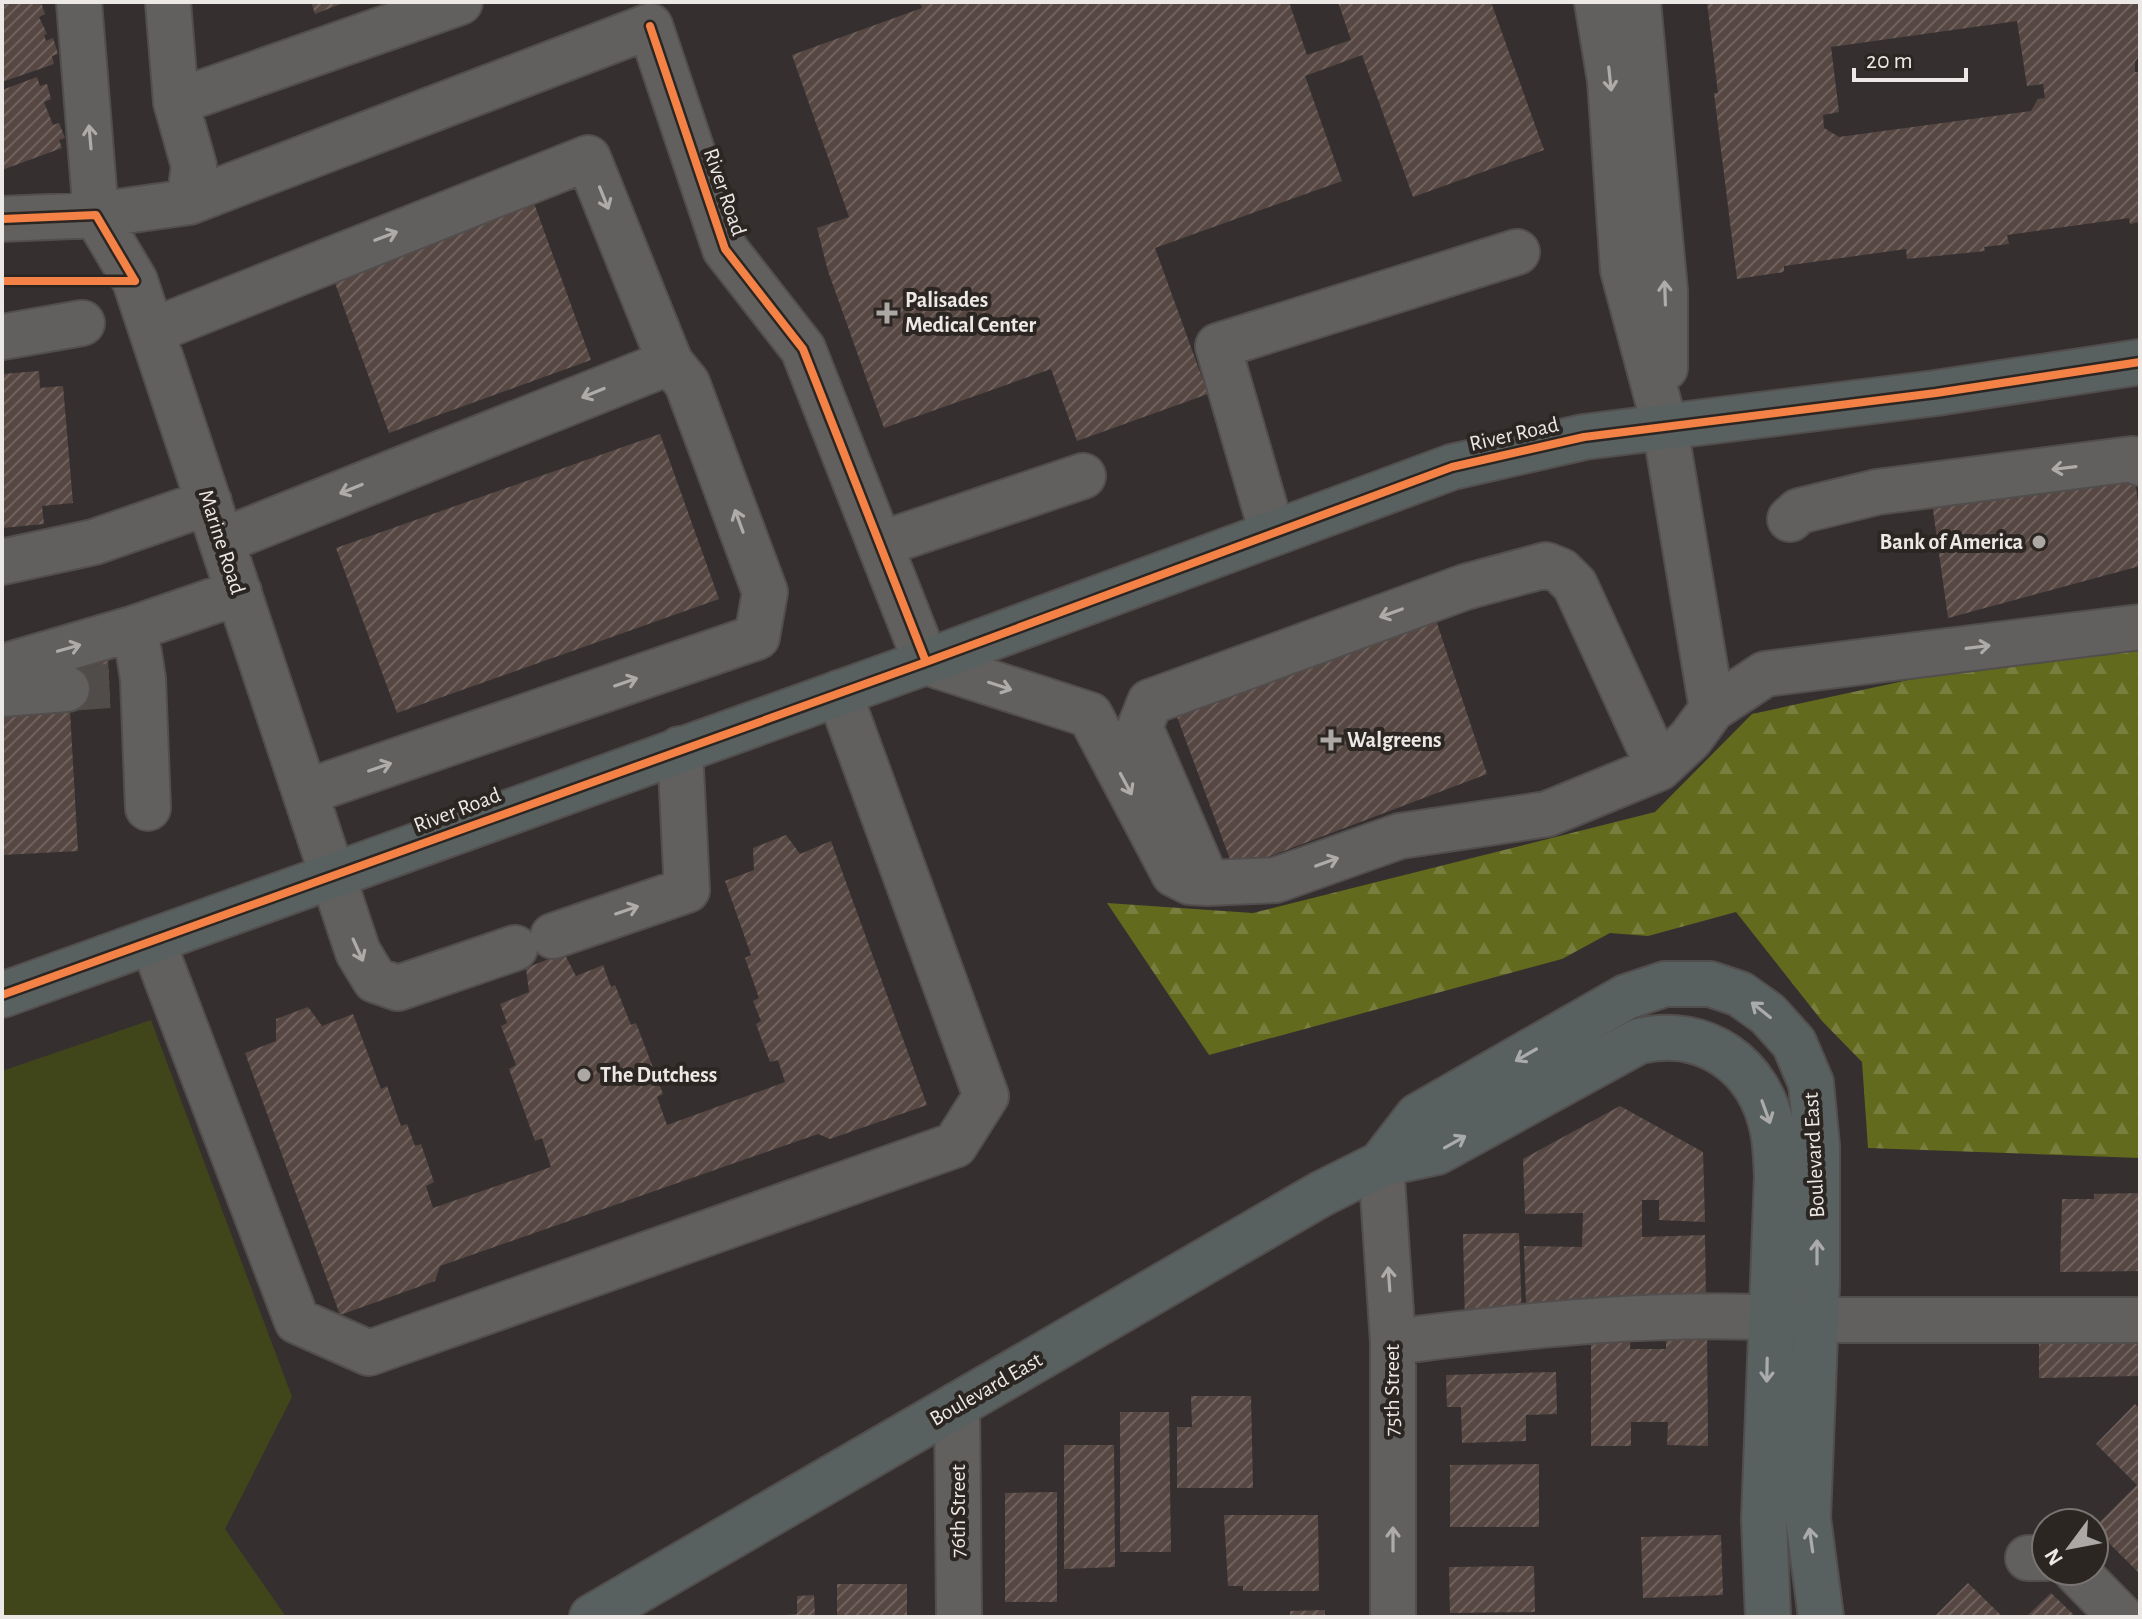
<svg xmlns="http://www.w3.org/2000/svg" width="2142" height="1619" viewBox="0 0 2142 1619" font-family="'Alegreya Sans',sans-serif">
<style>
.green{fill:#40461a}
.forest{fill:url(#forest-firs)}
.building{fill:url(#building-hatch);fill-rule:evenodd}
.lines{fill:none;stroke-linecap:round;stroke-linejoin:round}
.minor-tunnel{stroke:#504c4a;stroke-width:44;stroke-dasharray:44 22;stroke-linecap:butt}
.minor-casing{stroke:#524e4d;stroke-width:48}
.major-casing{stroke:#524e4d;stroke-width:48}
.minor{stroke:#62605f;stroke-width:44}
.major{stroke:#596060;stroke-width:44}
.cycleway-casing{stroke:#2c2623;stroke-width:13}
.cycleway{stroke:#f48246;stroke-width:8}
.oneway{stroke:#aeaba9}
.oneway2{stroke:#aaabaa}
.poi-dot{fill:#aca8a6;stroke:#2c2623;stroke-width:3}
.labels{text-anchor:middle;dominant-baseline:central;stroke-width:8;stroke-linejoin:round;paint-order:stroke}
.street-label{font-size:22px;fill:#ece8e6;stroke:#2c2623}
.poi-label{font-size:22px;font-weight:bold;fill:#ece8e6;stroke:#2c2623;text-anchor:start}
</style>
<defs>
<pattern id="forest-firs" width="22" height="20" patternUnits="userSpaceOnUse" patternTransform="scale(2)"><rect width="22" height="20" fill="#616a1d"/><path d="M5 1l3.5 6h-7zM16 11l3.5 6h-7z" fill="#787f3e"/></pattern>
<pattern id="building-hatch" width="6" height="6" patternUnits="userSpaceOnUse" patternTransform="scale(2)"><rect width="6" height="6" fill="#574743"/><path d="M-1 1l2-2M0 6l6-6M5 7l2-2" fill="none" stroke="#6f625e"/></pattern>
</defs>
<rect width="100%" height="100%" fill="#35302f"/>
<!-- green -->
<path class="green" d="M151,1020L292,1397L225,1529L286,1617H2V1071Z"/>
<!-- forest -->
<path class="forest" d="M2140,645V1158L1868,1148L1862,1062L1822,1021L1736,912L1648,936L1610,933L1562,959L1209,1055L1107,903L1253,913L1655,812L1752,714L2060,647Z"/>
<!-- building -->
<path class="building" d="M7,2H41L45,14L39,17L47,34L44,35L46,41L53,38L58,54L52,56L54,64L2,82V4Z
M311,2H346L315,14Z
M920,2H1289L1307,55L1351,40L1338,2H1491L1544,150L1413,197L1362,55L1305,76L1342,181L1155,248L1208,394L1077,441L1051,369L884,428L828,271L817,228L849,217L792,55L922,8Z
M1707,2H2140V55L2135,62V72H2140V222L2130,224L2129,218L2007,235L2009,244L1984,247L1985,251L1907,259L1906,249L1784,266V272L1737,279L1714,93H1718ZM2017,21L2027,86L2043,84L2045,98L2038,99L2031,111L1839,137L1824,128L1823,115L1839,112L1831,47Z
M37,77L40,86L47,84L51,99L44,102L53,125L59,123L65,138L59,140L62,148L2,170V90Z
M531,195L591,360L389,433L330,269Z
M39,371L40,388L63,386L73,503L42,506L44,524L2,528V374Z
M660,434L719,599L397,713L336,548Z
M2135,480L2140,517V566L1948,618L1931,496Z
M1432,608L1487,774L1234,870L1173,706Z
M108,658L110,699L68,702L66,660Z
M70,711L78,851L2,855V715Z
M786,835L800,854L831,841L927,1105L830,1139L818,1134L440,1266L435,1281L340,1315L245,1053L276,1041V1019L308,1007L322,1026L353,1014L381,1089L387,1086L401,1126L407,1124L415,1146L421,1144L434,1182L426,1186L433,1208L551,1167L542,1138L535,1141L509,1069L516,1065L501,1026L507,1023L500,1004L529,992L526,968L564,953L576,976L603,965L611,987L615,985L631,1025L636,1023L663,1094L657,1097L667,1125L785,1082L778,1060L770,1062L756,1024L761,1021L753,1001L759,998L745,958L751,955L725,881L754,870L753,848Z
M1620,1106L1703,1152L1705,1222L1659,1220V1200H1642V1237L1705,1235L1706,1302L1526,1303L1524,1246L1582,1247L1583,1213L1525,1214L1523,1159Z
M2140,1193V1271L2060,1272L2062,1199H2094V1194Z
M1519,1233L1522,1321L1465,1324L1463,1234Z
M1707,1325L1708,1446L1667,1445L1668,1422H1631V1446H1591V1326H1631L1630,1349H1666V1326Z
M2140,1339V1376L2039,1378V1340Z
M1556,1372L1557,1414L1526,1415V1441L1462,1443L1461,1407H1447L1446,1375Z
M1191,1396H1251L1253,1488H1177V1427H1192Z
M2135,1404L2140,1409V1574L2094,1528L2137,1485L2096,1444Z
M1120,1412H1169L1171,1552H1120Z
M1064,1445H1114L1115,1567L1064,1569Z
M1539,1464V1527H1450V1465Z
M1057,1492V1602H1005V1493Z
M1224,1515H1318L1319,1591H1243V1586H1228Z
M1721,1535L1723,1595L1643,1598L1641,1537Z
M1534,1566L1535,1612L1450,1613L1449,1567Z
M1968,1583L2003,1617H1934Z
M837,1584H907V1617H837Z
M2051,1593L2076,1617H2026Z
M814,1595L815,1617H763L797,1614V1596Z
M1325,1610V1617H1290V1611Z"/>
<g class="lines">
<!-- minor-tunnel -->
<path class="minor-tunnel" d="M67,689L109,686"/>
<!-- minor casing -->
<g class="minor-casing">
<path id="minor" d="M79,2L96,215L135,281L358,952L375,980L398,988L515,948
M168,2L176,102L194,166L189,202
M1638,2L1665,291V368
M176,102L460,2
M2,219L96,215L189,202L650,26L725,249L803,349L926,662L1090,715L1174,874L1190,882L1207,883L1276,880L1400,836L1547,814L1659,768L1690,739L1712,709L1665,427L1623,270L1610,80L1597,2
M152,331L588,158L670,362L222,541
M2,337L82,323
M1790,519L1799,511L1877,492L2132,459L2140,463
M1272,532L1218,346L1517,252
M881,544L1083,476
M2,562L94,542L209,502
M2,667L135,628
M2,694L67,689
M1712,709L1765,674L2140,627
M306,792L757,637L765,592L687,383L670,362
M148,808L143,679L135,628L239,592
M1204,875L1140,727L1150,702L1465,587L1546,565L1561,571L1575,585L1659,768
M553,936L687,890L680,749
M153,943L297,1321L369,1353L955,1145L986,1096L839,693
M1381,1164L1393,1342V1617
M1393,1342C1532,1324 1673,1309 1814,1320H2140
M957,1405L959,1617
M2028,1558H2046
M2076,1571L2121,1617"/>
</g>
<!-- major casing -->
<g class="major-casing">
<path id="major" d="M2,995L926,662L1452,467L1584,437L1936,393L2140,362
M1381,1164L1418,1116L1626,997L1665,984H1710L1740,994L1768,1014L1794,1043L1811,1083L1817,1146V1284L1808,1518L1821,1617
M592,1617L1321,1194L1381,1164L1437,1152L1639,1041C1705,1026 1760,1065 1773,1131C1776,1146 1776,1161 1777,1176L1764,1519L1768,1617"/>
</g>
<!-- minor -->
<use href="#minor" class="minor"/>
<!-- major -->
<use href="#major" class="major"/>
<!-- cycleway casing -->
<g class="cycleway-casing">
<path id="cycleway" d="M650,26L725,249L803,349L926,662
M2,219L96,215L135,281
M2,281H135
M2,995L926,662L1452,467L1584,437L1936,393L2140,362"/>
</g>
<!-- cycleway -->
<use href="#cycleway" class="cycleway"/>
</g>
<!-- one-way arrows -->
<defs><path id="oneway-shaft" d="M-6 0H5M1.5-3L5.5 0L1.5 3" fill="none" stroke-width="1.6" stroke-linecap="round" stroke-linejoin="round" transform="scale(2)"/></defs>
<g class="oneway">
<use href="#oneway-shaft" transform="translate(1610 79) rotate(84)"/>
<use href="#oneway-shaft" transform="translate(90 137) rotate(-95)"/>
<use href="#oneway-shaft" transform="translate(604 198) rotate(68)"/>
<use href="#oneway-shaft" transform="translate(386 236) rotate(-21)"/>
<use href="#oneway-shaft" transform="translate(1665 293) rotate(-92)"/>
<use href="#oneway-shaft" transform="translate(593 393) rotate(158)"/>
<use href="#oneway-shaft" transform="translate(2064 468) rotate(173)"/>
<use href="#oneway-shaft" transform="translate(351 489) rotate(158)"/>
<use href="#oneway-shaft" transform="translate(739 521) rotate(-110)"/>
<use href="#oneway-shaft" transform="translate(1391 613) rotate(160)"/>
<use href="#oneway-shaft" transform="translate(1978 647) rotate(-7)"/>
<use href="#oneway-shaft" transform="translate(69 648) rotate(-16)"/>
<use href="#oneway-shaft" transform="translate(626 682) rotate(-19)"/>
<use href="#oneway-shaft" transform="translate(1000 686) rotate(18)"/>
<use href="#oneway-shaft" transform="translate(380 767) rotate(-19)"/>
<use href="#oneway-shaft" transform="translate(1126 784) rotate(62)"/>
<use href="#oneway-shaft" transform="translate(1327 862) rotate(-20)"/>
<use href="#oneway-shaft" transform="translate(627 910) rotate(-19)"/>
<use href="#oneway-shaft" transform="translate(358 950) rotate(66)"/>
<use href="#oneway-shaft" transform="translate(1389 1279) rotate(-94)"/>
<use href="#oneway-shaft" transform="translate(1393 1539) rotate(-90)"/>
</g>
<g class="oneway2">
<use href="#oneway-shaft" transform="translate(1761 1010) rotate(-141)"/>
<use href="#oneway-shaft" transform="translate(1526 1055) rotate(150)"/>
<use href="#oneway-shaft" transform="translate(1766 1112) rotate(70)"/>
<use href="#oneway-shaft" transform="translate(1455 1142) rotate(-29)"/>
<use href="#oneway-shaft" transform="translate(1817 1252) rotate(-90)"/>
<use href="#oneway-shaft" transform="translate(1767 1370) rotate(91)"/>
<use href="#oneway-shaft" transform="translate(1811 1540) rotate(-98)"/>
</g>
<!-- markers -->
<g class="poi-dot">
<path d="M883 301h8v8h8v8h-8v8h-8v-8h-8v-8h8z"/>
<circle cx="2039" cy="542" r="8"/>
<path d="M1327 728h8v8h8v8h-8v8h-8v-8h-8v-8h8z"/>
<circle cx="584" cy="1075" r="8"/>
</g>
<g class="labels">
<!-- street labels -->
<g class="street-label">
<text transform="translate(725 192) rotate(71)">River Road</text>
<text transform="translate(1514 434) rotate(-13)">River Road</text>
<text transform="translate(222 542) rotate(72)">Marine Road</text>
<text transform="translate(457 810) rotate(-21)">River Road</text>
<text transform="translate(1814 1155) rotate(-93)">Boulevard East</text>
<text transform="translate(986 1389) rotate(-30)">Boulevard East</text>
<text transform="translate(1392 1390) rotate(-90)">75th Street</text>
<text transform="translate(958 1511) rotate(-90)">76th Street</text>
</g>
<!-- poi labels -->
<g class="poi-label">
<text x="905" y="300">Palisades<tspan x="905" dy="25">Medical Center</tspan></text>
<text x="2023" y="542" text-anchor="end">Bank of America</text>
<text x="1347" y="740">Walgreens</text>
<text x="600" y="1075">The Dutchess</text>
</g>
</g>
<!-- border -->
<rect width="2142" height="1619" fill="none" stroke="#ece8e6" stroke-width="8"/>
<!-- north arrow -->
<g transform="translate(2070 1547) rotate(238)"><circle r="38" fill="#2c2623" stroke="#797471" stroke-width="2"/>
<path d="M0-6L14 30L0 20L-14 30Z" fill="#aca8a6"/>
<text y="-12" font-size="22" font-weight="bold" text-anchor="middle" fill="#ece8e6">N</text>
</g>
<!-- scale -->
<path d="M1854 68v12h112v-12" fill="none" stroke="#ece8e6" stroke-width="4"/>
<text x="1866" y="68" font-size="24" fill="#ece8e6" stroke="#2c2623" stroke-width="6" paint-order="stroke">20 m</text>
</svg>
